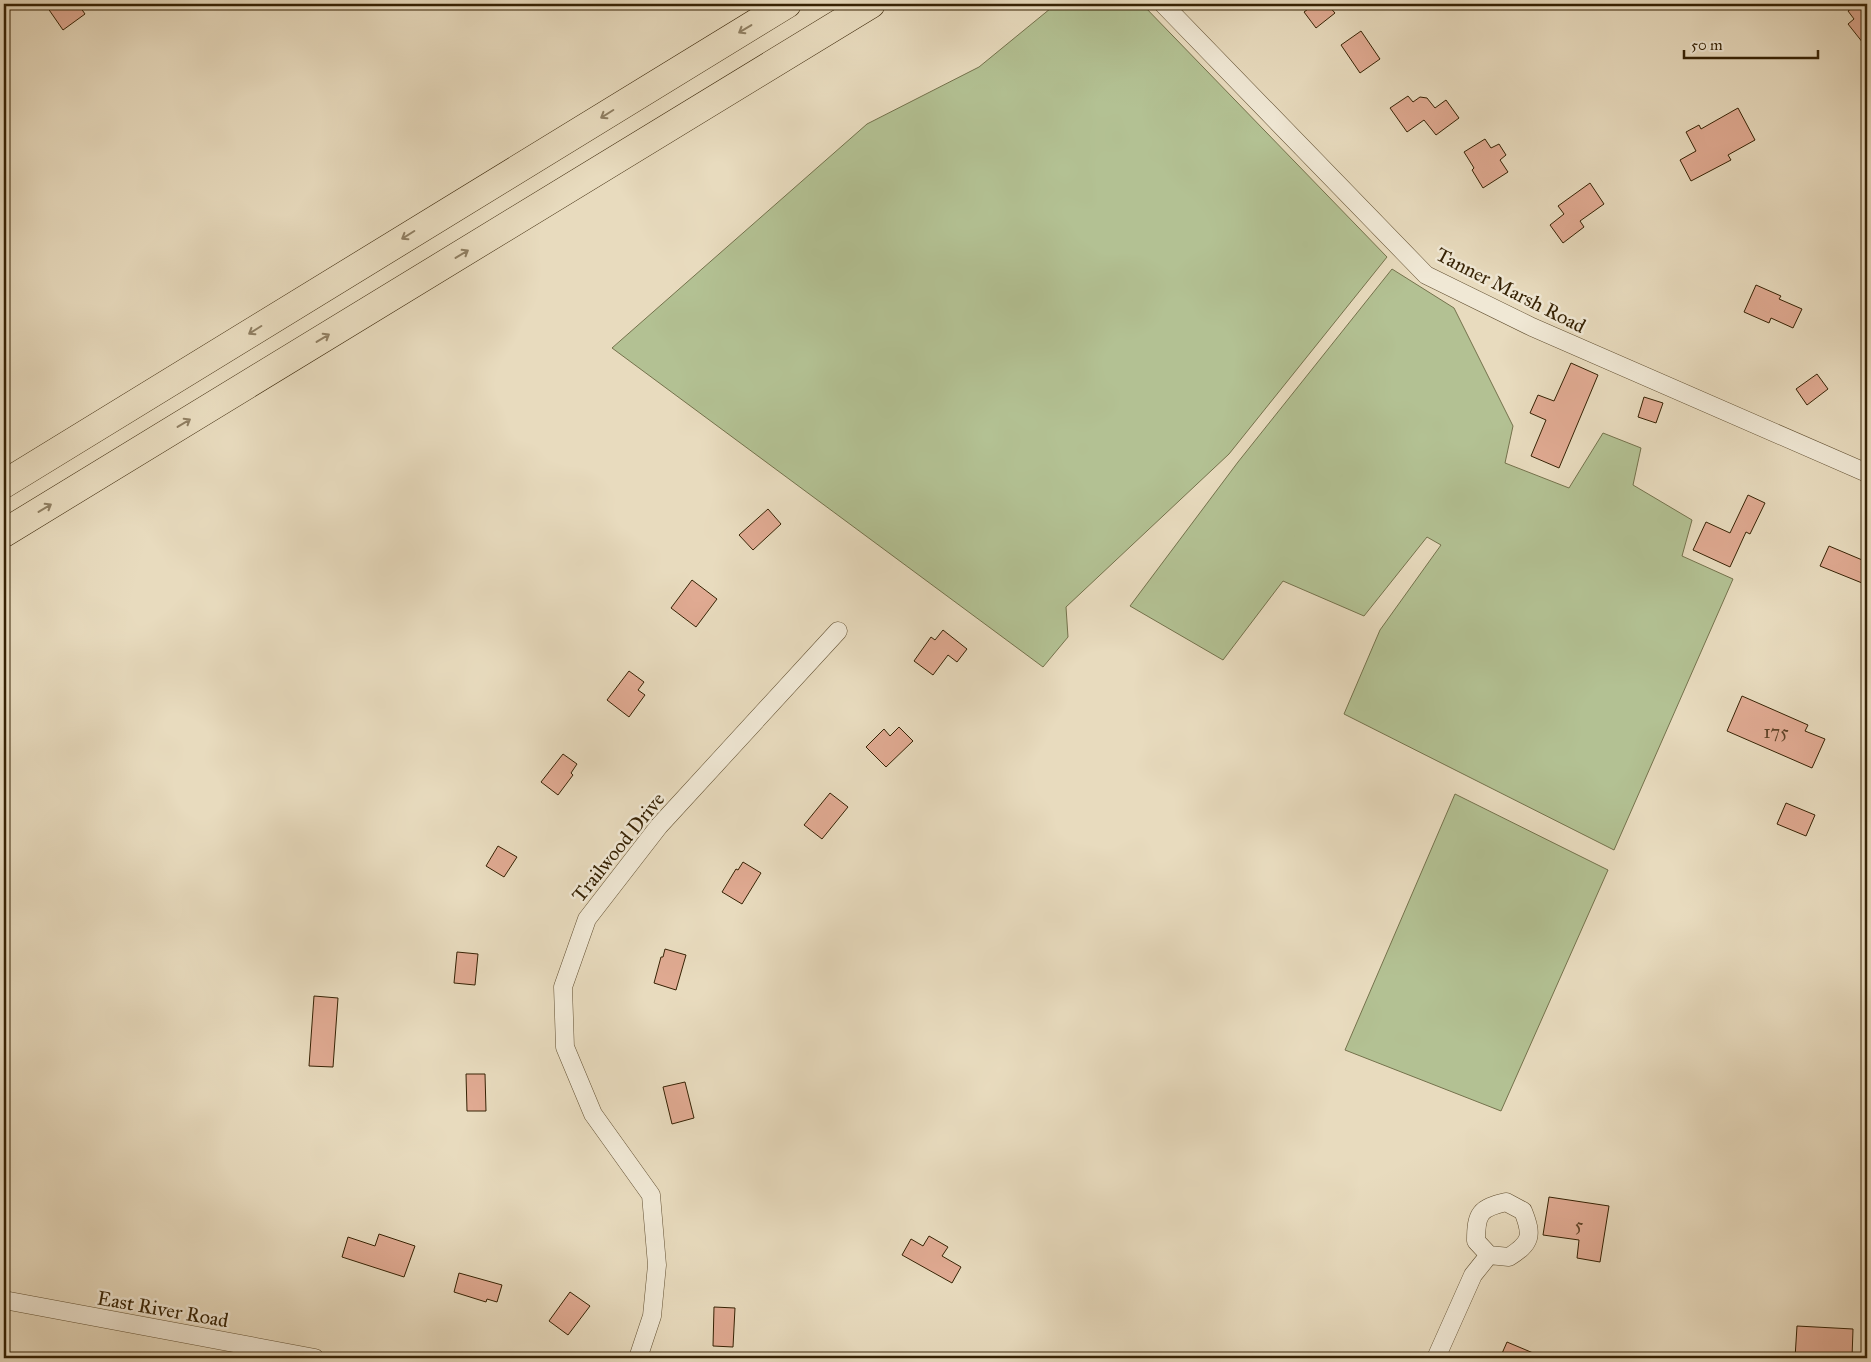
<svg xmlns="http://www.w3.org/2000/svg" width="1871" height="1362" viewBox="0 0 1871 1362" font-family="'IM FELL Great Primer',serif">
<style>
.green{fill:#b3c193;stroke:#74724c}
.building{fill:#e0aa92;stroke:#362204}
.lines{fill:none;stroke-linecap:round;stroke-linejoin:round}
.street-casing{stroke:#625032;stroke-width:19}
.highway-casing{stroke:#362204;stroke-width:29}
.street{stroke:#f0e8d5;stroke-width:18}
.highway{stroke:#e8dbbe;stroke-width:28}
.oneway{stroke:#8f7e61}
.labels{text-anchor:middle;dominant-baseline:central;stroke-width:5;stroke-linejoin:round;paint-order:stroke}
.number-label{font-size:18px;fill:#604428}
.street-label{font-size:20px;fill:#362204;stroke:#f0e8d5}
</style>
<rect width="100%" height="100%" fill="#e8dbbe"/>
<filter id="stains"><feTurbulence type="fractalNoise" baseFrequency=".004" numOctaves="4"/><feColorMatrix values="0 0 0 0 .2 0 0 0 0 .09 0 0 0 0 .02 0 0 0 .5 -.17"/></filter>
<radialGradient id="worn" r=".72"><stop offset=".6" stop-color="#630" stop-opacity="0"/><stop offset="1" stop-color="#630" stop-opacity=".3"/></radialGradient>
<!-- green -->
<path class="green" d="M1056,4H1142L1387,257L1229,454L1066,607L1068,637L1043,667L612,348L867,124L979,67Z
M1392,269L1454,308L1513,426L1505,463L1569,488L1603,433L1641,448L1633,485L1692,520L1682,556L1733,579L1614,850L1344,714L1380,630L1441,545L1427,537L1364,616L1283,581L1223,660L1130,606L1238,462Z
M1455,794L1608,870L1501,1111L1345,1050Z"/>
<!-- building -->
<path class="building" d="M45,4H78L85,14L63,30Z
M1315,4H1327L1335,13L1316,28L1304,12Z
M1858,4H1867V48L1848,24L1854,19L1848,11Z
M1361,31L1380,59L1360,73L1341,45Z
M1408,96L1413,102L1420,97L1427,98L1435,108L1446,100L1459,118L1436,135L1424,120L1407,132L1390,108Z
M1738,108L1755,140L1728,155L1731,160L1691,181L1680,160L1696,151L1686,132L1699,125L1701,129Z
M1485,139L1491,148L1499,144L1506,155L1500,160L1508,172L1483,188L1472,170L1474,168L1464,152Z
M1590,183L1604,204L1580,221L1584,227L1563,243L1550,225L1564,214L1558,206Z
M1756,285L1781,296L1779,299L1802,309L1793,328L1771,318L1769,323L1744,312Z
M1571,363L1598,375L1559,468L1531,456L1546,420L1530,413L1538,395L1554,401Z
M1817,374L1828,389L1807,405L1796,389Z
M1644,397L1663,403L1656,423L1638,417Z
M1748,495L1765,503L1750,534L1746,532L1730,567L1693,550L1706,522L1730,533Z
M768,509L781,524L753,550L739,535Z
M1829,546L1867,562V585L1820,566Z
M692,580L717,599L696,627L671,608Z
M943,630L967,649L957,662L948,655L933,675L914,661L931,637L935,640Z
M629,671L644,682L638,690L645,695L629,717L607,700Z
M1742,696L1808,725L1805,731L1825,739L1812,768L1727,731Z
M899,727L913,741L886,767L866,747L884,729L890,736Z
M563,754L577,764L571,773L573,775L558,795L541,782Z
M830,793L848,807L822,839L804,825Z
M1786,803L1815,815L1806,836L1777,824Z
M498,846L517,857L504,877L486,866Z
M743,862L761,873L742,904L722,892L736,869L738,870Z
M665,949L686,955L676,990L654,983L661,957H663Z
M457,952L478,954L475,985L454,983Z
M314,996L338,998L333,1067L309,1066Z
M466,1074H485L486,1111H467Z
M685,1082L694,1118L672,1124L663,1087Z
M1549,1197L1609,1206L1600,1262L1577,1258L1579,1240L1543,1235Z
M379,1234L415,1246L404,1277L342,1257L348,1237L375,1246Z
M929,1236L948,1247L942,1256L961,1267L952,1283L902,1255L911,1239L923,1246Z
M459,1273L502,1285L497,1302L487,1299L486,1302L454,1292Z
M570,1292L590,1306L568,1335L549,1321Z
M714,1307L735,1308L733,1347L713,1346Z
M1797,1326L1853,1329L1852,1358H1795Z
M1507,1342L1545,1358H1500Z"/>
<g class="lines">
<!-- street casing -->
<g class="street-casing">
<path id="street" d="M1163,4L1426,275L1532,327L1867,473
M1506,1202L1523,1211C1533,1236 1531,1243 1509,1257L1489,1255L1476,1241C1476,1213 1480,1208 1506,1202Z
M4,1300L315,1358
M638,1358L652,1316L657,1265L651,1195L593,1114L565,1047L563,987L587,919L659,826L838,631
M1436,1358L1473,1275L1489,1255"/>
</g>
<!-- highway casing -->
<g class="highway-casing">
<path id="highway" d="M4,484L787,4
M4,533L871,4"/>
</g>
<!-- street -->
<use href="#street" class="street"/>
<!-- highway -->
<use href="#highway" class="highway"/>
</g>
<!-- one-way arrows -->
<defs><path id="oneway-shaft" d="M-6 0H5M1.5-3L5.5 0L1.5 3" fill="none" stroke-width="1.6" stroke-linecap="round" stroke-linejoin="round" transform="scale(1.25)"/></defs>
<g class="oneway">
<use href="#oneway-shaft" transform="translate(745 29) rotate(149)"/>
<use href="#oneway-shaft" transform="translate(607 114) rotate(148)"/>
<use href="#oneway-shaft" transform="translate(408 235) rotate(148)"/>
<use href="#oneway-shaft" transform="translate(462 254) rotate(-31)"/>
<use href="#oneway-shaft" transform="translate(255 330) rotate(148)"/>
<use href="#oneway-shaft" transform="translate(323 338) rotate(-31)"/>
<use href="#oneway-shaft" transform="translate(184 423) rotate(-31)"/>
<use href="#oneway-shaft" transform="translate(45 508) rotate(-31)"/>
</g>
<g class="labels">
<!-- number labels -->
<g class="number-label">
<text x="1776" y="732">175</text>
<text x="1579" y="1225">5</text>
</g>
<!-- street labels -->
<g class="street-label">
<text transform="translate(1511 290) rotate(27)">Tanner Marsh Road</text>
<text transform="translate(618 847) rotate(-51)">Trailwood Drive</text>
<text transform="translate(163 1309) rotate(10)">East River Road</text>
</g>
</g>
<!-- margin -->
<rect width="1871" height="1362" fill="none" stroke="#e8dbbe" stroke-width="20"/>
<rect x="5" y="5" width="1861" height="1352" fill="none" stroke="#362204" stroke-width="2.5"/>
<rect x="10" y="10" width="1851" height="1342" fill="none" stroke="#362204"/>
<!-- scale -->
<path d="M1684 50v8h134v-8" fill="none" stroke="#362204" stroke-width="2.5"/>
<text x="1691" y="50" font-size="15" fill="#362204" stroke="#f0e8d5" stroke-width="4" paint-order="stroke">50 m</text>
<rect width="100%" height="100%" filter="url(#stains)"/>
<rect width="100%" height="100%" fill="url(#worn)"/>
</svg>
